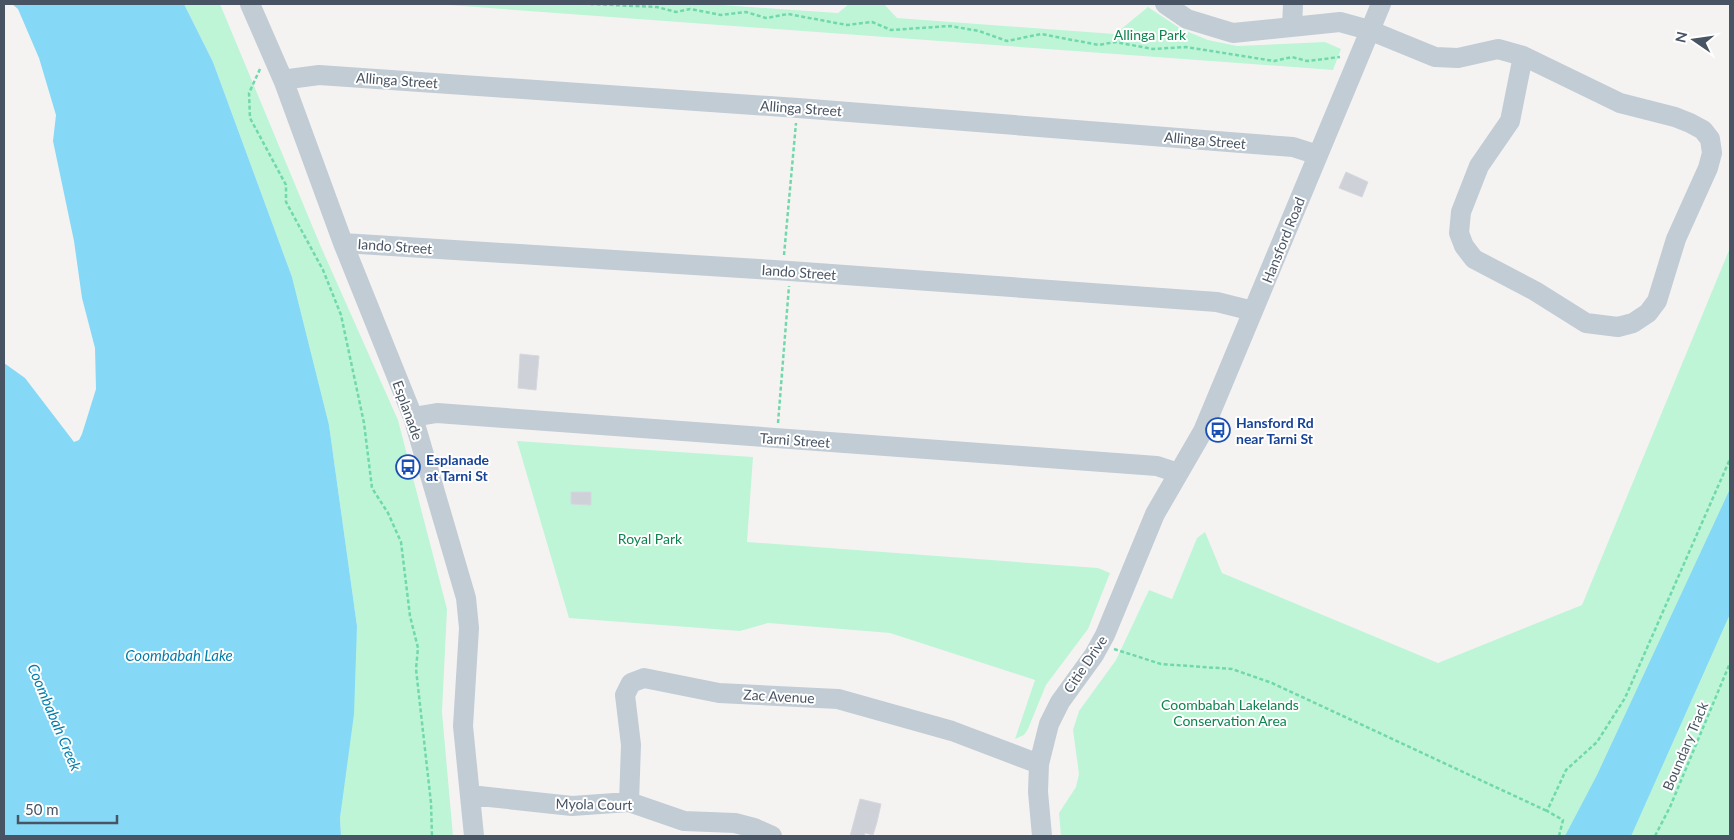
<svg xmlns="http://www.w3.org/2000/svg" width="1734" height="840" viewBox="0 0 1734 840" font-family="Lato,sans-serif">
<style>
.green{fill:#bef5d7}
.water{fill:#86d8f7}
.building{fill:#ced1d8;stroke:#d6d8de}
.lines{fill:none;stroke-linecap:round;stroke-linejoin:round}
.path{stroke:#71d8ac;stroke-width:2.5;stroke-dasharray:4 2.5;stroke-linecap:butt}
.minor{stroke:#c2ccd5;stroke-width:20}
.labels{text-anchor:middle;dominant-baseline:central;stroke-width:4;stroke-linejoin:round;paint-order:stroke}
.park-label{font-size:14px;fill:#0d834f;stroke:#fff}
.street-label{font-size:14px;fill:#485463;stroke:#fff}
.transit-label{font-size:14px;font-weight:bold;fill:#164399;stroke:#fff;text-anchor:start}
.water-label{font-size:15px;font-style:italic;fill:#027eac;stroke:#fff}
</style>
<rect width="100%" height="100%" fill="#f5f3f2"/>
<!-- green -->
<path class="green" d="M184,4H220L321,247L398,420L447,609L442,712L453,836H341L340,818L357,626L329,425L292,277L213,62Z
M434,4H707L838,13L849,4H884L897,18L1115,34L1148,7L1181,29L1208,40L1237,46L1325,42L1341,49L1333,70Z
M1730,248V836H1061L1059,813L1076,787L1079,774L1073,730L1079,711L1116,660L1149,590L1172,599L1197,538L1205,532L1222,573L1438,663L1582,605Z
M517,441L753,457L747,542L1098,568L1110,573L1088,629L1046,685L1028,729L1024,735L1015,739L1035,680L890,633L768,623L740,631L569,618Z"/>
<!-- water -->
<path class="water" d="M12,4H184L213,62L292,277L329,425L357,626L354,714L340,818L341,836H4V363L25,378L74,442L79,440L82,434L96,389L95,348L82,298L74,241L53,141L56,115L39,58L18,9Z
M1730,489V614L1632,834L1631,836H1565L1597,775Z"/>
<!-- building -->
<path class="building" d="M1346,172L1368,182L1362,197L1339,188Z
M520,354L539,356L536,390L518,388Z
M571,492H591V505L571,504Z
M860,799L881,804L877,822L873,835L865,833L864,836H850Z"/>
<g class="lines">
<!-- path -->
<path class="path" d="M590,4L657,7L676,12L690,9L721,15L746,12L766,18L788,14L847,25L872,22L891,30L950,26L979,31L1007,41L1041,34L1099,45L1115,42L1153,49L1186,47L1274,61L1292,57L1307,61L1340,57
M260,69L249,93L250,118L286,185V202L323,270L341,315L364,423L372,488L388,513L401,542L410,616L418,648L416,669L431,803L432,836
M784,255L796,123
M778,423L789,286
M1114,649L1161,664L1232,669L1272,683L1547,811
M1559,836L1563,820L1547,811L1566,770L1597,742L1625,698L1730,459
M1655,836L1670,807L1730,663"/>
<!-- minor -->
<path class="minor" d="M250,4L284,82L343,243L413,417L466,598L469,628L463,726L474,836
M1165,4L1187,19L1233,33L1340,22L1369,30L1435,57L1458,58L1498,49L1523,56L1620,103L1675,117L1690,123L1703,130L1710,139L1712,153L1708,168L1676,239L1657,301L1648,313L1633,323L1618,327L1586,323L1535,291L1474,259L1464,246L1459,233L1461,212L1479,166L1510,121L1523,56
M1292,27L1293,4
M284,82L289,79L319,75L798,108L1293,147L1318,155
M343,243L790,271L1217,302L1253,311
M413,417L437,413L1157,466L1178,473
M470,795L572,806L629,802L684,821L735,823L754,828L772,836
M629,802L631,745L625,695L631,683L644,678L719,693L838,699L952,731L1039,764
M1042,836L1038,792L1039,764L1049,724L1060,702L1094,655L1105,635L1155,514L1203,431L1381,4"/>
</g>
<!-- icons -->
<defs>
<g id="bus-ring" transform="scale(1.25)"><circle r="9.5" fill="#fff" stroke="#1a4fb4" stroke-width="1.5"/><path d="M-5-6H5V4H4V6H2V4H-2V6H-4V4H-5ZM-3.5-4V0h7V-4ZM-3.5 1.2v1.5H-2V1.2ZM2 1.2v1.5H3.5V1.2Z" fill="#1a4fb4"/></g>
</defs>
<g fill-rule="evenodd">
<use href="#bus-ring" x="1218" y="430"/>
<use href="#bus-ring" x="408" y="467"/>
</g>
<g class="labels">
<!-- park labels -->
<g class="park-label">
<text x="1150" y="34">Allinga Park</text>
<text x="650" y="538">Royal Park</text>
<text x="1230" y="704">Coombabah Lakelands<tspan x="1230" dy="16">Conservation Area</tspan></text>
</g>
<!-- street labels -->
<g class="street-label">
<text transform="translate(397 80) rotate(4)">Allinga Street</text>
<text transform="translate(801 108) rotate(4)">Allinga Street</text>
<text transform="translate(1205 140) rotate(5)">Allinga Street</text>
<text transform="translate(1283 240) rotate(-68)">Hansford Road</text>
<text transform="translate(395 246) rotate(4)">Iando Street</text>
<text transform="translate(799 272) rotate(4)">Iando Street</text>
<text transform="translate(408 410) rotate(70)">Esplanade</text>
<text transform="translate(795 440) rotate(4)">Tarni Street</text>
<text transform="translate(1085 664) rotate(-56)">Citie Drive</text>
<text transform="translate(779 696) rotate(3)">Zac Avenue</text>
<text transform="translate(1685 746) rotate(-67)">Boundary Track</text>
<text transform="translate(594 804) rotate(1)">Myola Court</text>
</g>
<!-- transit labels -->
<g class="transit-label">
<text x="1236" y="422">Hansford Rd<tspan x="1236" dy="16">near Tarni St</tspan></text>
<text x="426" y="459">Esplanade<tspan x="426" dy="16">at Tarni St</tspan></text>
</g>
<!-- water labels -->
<g class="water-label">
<text x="179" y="655">Coombabah Lake</text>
<text transform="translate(55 717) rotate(67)">Coombabah Creek</text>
</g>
</g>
<!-- border -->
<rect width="1734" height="840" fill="none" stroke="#485463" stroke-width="10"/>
<!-- north arrow -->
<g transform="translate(1694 40) rotate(283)" stroke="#ffffff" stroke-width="4" paint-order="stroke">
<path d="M0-4L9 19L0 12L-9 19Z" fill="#485463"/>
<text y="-8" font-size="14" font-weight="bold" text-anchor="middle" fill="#485463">N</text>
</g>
<!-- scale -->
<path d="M18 815v8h99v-8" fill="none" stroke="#485463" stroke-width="2.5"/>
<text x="25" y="815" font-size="15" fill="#485463" stroke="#ffffff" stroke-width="4" paint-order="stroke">50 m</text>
</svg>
